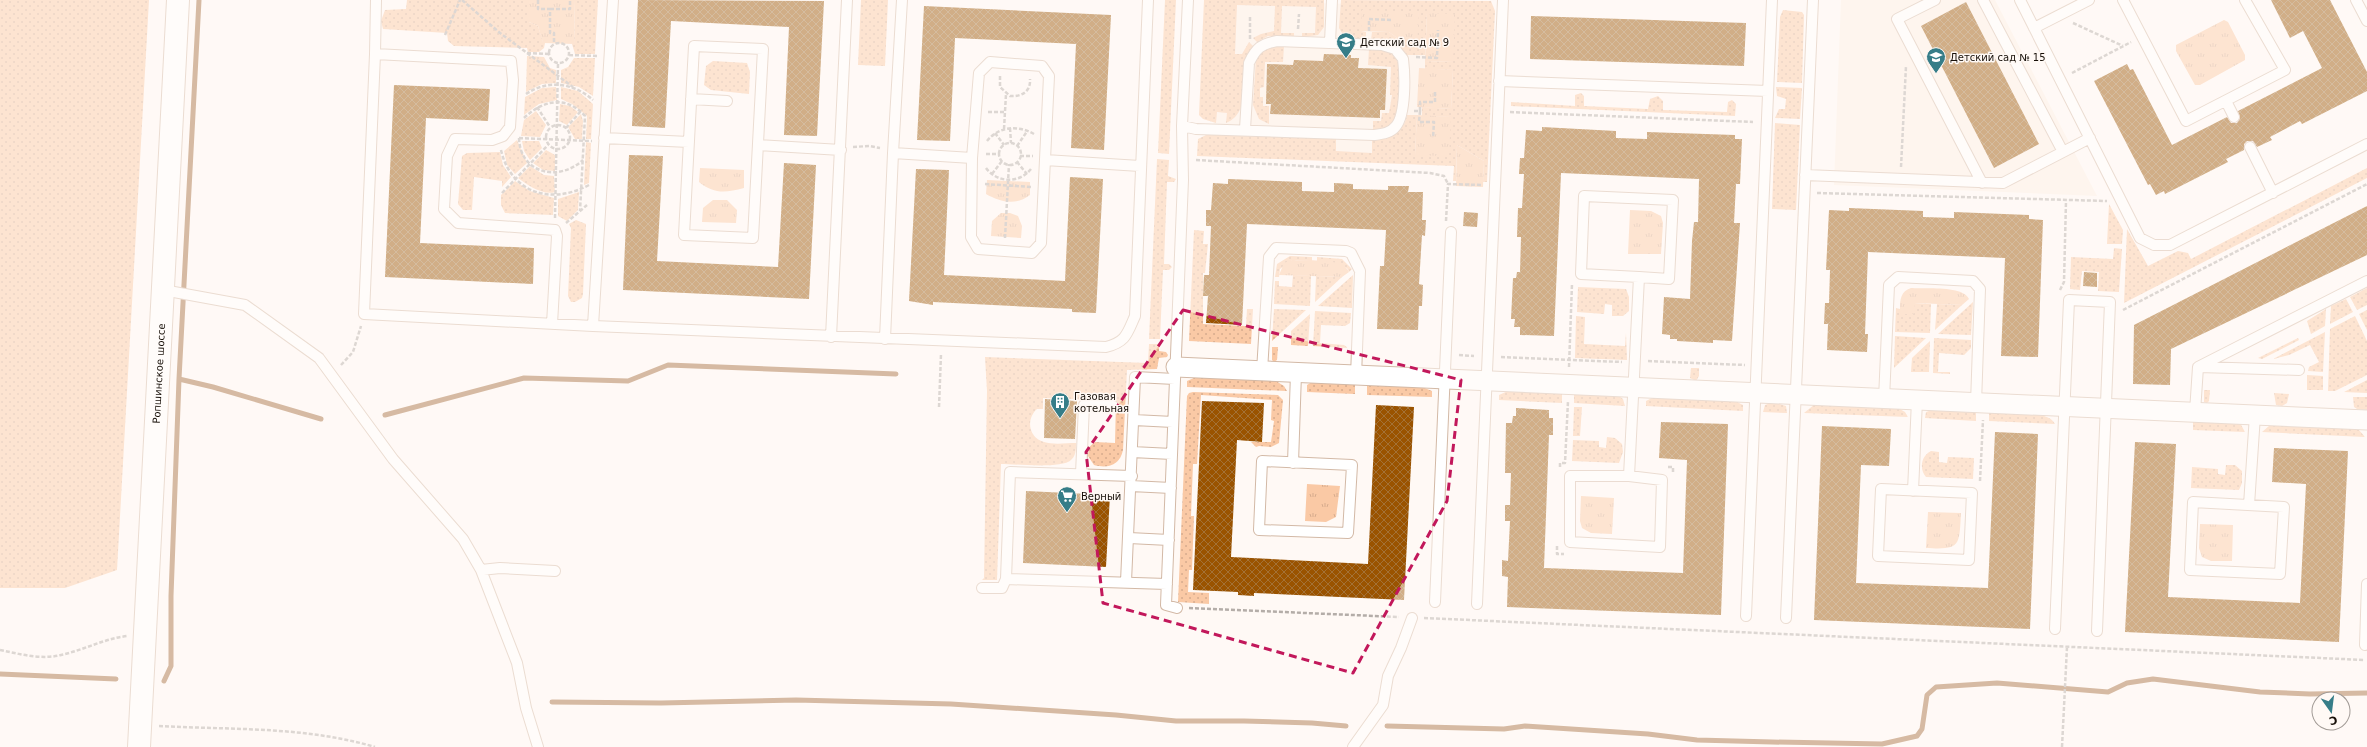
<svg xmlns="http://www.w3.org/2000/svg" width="2367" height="747" viewBox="0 0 2367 747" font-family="'DejaVu Sans',sans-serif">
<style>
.built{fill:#fcefe5}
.grass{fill:url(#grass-dots)}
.park{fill:url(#park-tufts)}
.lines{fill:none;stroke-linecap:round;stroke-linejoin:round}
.stream{stroke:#a56d3e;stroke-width:5}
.building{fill:url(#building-cross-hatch)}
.lane-casing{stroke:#d3b9a6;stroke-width:12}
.street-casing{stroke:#d3b9a6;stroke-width:21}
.secondary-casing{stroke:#d3b9a6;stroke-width:24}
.path{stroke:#b4ada8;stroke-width:2.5;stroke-dasharray:4 2;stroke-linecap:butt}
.lane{stroke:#fff;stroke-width:10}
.street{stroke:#fff;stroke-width:19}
.secondary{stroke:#fff;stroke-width:22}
.marked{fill:none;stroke:#c2185b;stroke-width:3;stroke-dasharray:8 5;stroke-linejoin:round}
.labels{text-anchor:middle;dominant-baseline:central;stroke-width:3;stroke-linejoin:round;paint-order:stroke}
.poi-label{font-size:10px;fill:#170f08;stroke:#fff9f5;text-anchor:start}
.street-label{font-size:10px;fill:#170f08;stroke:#fff9f5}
</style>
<defs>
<pattern id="grass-dots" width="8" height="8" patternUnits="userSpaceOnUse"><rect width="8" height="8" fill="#fac9a5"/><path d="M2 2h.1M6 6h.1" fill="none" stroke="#d6ab8d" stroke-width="1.8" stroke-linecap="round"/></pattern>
<pattern id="park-tufts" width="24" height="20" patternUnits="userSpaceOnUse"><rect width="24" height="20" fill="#fac9a5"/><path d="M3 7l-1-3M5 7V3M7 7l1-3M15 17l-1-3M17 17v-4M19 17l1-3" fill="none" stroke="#d6ab8d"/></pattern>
<pattern id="building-cross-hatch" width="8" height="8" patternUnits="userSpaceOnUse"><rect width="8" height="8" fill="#9a5300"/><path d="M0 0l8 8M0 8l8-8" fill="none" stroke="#a37136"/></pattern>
</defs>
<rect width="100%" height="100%" fill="#fff9f5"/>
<!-- built -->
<path class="built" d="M1233,0L1463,8L1456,165L1213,140L1214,110Z
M1841,0H1995L2097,196L1834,185Z"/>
<!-- grass -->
<path class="grass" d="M0,0H149L117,570L65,588H0Z
M407,0H529V22L538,26L543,42L545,43L544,48L539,52H528L527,48L454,46L448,41L447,33L383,29L381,21L385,10L406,9Z
M575,0H598L595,54H575L572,44H574Z
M861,0H888L885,66L858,65Z
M1165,0H1176L1169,154L1158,153Z
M1204,0H1324V27L1318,35L1302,37V33H1315L1316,7L1282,6L1281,33H1294V37L1268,36L1257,42L1253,38L1261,34L1274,31L1275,6L1237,5L1235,54H1242L1249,42L1253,46C1235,68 1256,111 1226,123L1227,113L1217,112L1216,123L1203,119L1199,115Z
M1341,0L1491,1L1495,11L1487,182H1483L1484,161L1457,145L1456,181H1453L1454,166L1197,156L1198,139L1210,133L1336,138V151L1372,153V140C1388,139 1404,133 1407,115H1417L1415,155L1451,117L1422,116V107L1451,109L1453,70L1425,69V61L1453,62L1427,13L1425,55H1405L1388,41L1371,40L1372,32H1389L1411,48L1419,12L1361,31L1366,32V40C1354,40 1345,40 1339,28Z
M1783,10L1802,12L1804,15L1802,83L1777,82L1780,17Z
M1271,46H1284L1283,62H1265L1264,87L1260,88V97H1263V106H1269V124L1259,119L1253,105L1256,58L1258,54Z
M1369,49C1378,50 1387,49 1393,55C1405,65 1400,105 1396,120C1388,127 1384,130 1373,130V121H1381L1382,113H1389L1392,95H1390L1391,67L1368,65Z
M527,56L544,57L550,68L556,70V83L542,84L526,92Z
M574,58H595L593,96L579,87L561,83V70L568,67Z
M713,61L747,63L750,72L749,94L711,90L704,85L706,66Z
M556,87L557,100L539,104L524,115L525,97L542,88Z
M561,87L578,91L593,104L591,139H586L587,116L572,104L561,99Z
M1776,87L1802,88L1800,119L1775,118L1779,109H1785L1786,99L1777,96Z
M1581,93L1584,96V106L1648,109L1650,99L1658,96L1663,101V110L1727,112L1728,102L1732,100L1736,104L1735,116L1511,106V102L1575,106V95Z
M560,104L570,106L578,112L567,125L559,121Z
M536,111L546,125L540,137L521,136L524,120Z
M581,114L583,121L582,139H575L568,127Z
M1775,123L1800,125L1796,210L1772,209Z
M517,140L527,163L515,174L507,165L504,151Z
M522,141H539L542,148L530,160L524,151Z
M586,142L591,143L589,183L584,185Z
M546,150L555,155V171L543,170L533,163Z
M500,152L503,165L511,177L502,187V181L474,177L472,210H463L458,204L462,156L467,153Z
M1157,159L1169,160L1168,176L1176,179L1174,182H1167L1164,264H1169L1172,267L1169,270H1163L1160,339H1149Z
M530,166L544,175L554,176L555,192C544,196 527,185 518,178Z
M2367,168V178L2124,303L2127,229L2148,266L2178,251L2188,253L2191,259Z
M515,181L530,191L554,198L553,215L505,213L501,205V195Z
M579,192L578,210L567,221L558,216V199Z
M2109,204L2123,230L2122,244H2107Z
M576,220L586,224L583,294L582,298L575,302H571L568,296L571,228L569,224Z
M1194,230L1204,231L1203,244H1208L1205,273H1203V324L1246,326L1247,309H1253L1251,344L1189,341Z
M2114,248L2122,249L2119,292L2098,291L2099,272L2082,271L2080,290L2070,289L2071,257L2113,259Z
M1290,256L1312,257V261L1292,260L1280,269L1279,277H1275L1277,264Z
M1317,257L1342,259L1352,269L1349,272L1347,268L1317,261Z
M1293,275L1311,276L1310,306L1274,304L1275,281H1279V286L1292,287Z
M1353,275L1352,308L1318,306Z
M1316,276L1342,277L1315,302Z
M1578,287L1626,289L1629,297V311L1623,316H1612V305L1605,304L1604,314L1577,312Z
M2367,288V305L2357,310L2350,297Z
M2346,299L2353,312L2330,324L2331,306Z
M1973,302L1971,335L1938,334Z
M1914,303L1931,304L1930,333L1895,332L1896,308L1900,309V313L1913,314Z
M1937,304L1962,305L1935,330Z
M1274,309L1306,310L1272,341Z
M2326,309L2325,326L2311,334L2307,321Z
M2367,310V330L2359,314Z
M1315,311L1351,313L1350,323L1345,326L1321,325L1320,343L1344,345L1348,348L1313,346Z
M1310,314L1308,346L1291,345V331Z
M1576,316L1585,317L1584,344L1625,346L1626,333L1627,360L1575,358Z
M2355,316L2367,341V375L2335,391H2328L2330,329Z
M2325,332L2323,372L2308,371L2309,367L2319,362L2310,345L2289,355L2273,359Z
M1895,336L1926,338L1894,368Z
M1934,338L1971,340V348L1964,355L1939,353L1938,372H1950V374L1933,373Z
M2298,338L2299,340L2262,359L2258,358Z
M1930,341L1929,372H1911L1912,358Z
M1149,344H1159V351L1166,352L1168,355L1167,357L1159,358L1157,369L1127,370L1123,450C1120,465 1108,469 1094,465L1088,456L1089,447L1095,442L1115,443L1116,401L1043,398V409H1037C1026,419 1028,437 1044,442C1053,445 1067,443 1076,443C1076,449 1076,456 1071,460C1062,469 1015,464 1001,464L997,580H982L984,578L987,391L985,357L1148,363Z
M1272,347H1278L1277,360L1274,362L1272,360Z
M1691,368H1699V376L1696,381L1690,378Z
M2307,375L2323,376V390H2307Z
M1196,377L1276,381L1284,386L1287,391L1187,387V381Z
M2367,380V393L2344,392Z
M1312,382L1355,384V394L1307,392V385Z
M1367,385L1422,387L1432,391V397L1367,395Z
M2204,390H2210L2209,401L2207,403L2204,402Z
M1508,391L1562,393V403L1499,400V395Z
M1193,392L1278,395L1283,400L1279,443L1271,447L1259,446L1256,447L1251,442H1271L1274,421L1271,420L1272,400L1201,395L1197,464H1193L1191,516H1194L1192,570H1189L1188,592L1209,593V604L1178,602L1187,396L1189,393Z
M2274,393L2289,394L2287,403L2282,406L2276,405Z
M1574,394L1619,396L1623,399L1625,406L1574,403Z
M2353,397H2367V410L2357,409L2354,407Z
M1652,398L1733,400L1743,405V411L1646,406V401Z
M1773,402L1786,406L1787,413L1763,412L1765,405Z
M1815,404L1898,408L1905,412L1908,417L1804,413Z
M1574,407H1582L1580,436H1573Z
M1935,409L1976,412V421L1925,418L1926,412Z
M1989,412C2004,413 2049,409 2055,424L1989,421Z
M2193,421L2240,423L2245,432L2193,430Z
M2274,425L2354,428L2359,430L2365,437L2262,432L2269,426Z
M1607,437L1615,438L1622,444L1623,452L1619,463L1572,461L1573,440L1599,441V447L1606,448Z
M1931,451L1939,452V462L1947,463L1948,457L1974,458L1973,479L1926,477C1919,469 1921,456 1931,451Z
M2226,465H2235L2242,471V483L2239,490L2191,488L2192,467L2218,469V474L2225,475Z"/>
<!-- park -->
<path class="park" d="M529,0H575L574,44L543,43L538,26L529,22Z
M1362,10L1419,12L1417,47L1411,48L1389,32L1361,31Z
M1427,13L1455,14L1453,62L1425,61Z
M2224,20L2228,22L2245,55V60L2200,85H2195L2176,51V45Z
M1419,68L1453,70L1451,109L1417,107Z
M1417,115L1451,117L1449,156L1415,155Z
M1457,145L1484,161L1483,187L1456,186Z
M700,168L744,170V188C725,193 714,194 699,182Z
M987,180L1030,182V195C1016,206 1000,202 986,194Z
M713,200H727L737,210L736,223L702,222L703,208Z
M1630,210L1651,211L1661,216L1663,223L1661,254H1628Z
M1001,213H1010L1018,216L1022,226L1021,238L991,236L992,221Z
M1292,260C1307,261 1343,257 1349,272L1342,277L1279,275L1284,263Z
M1911,288C1925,289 1963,285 1969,299L1962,305L1915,303L1914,314H1900C1900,302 1899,292 1911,288Z
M1307,484L1340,486L1336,517L1326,522L1305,521Z
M1581,496L1614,498L1612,534L1591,533L1582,528L1580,521Z
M1928,512L1961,513C1959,546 1961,550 1926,548Z
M2200,524L2233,525L2232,561H2211L2202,557L2199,548Z"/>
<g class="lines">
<!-- stream -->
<path class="stream" d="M179,379L213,387L321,419
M385,415L524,378L628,381L668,365L896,374
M0,674L116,679
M164,681L171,666V596L179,379L199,0
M552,702L661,703L796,700L951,704L1116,715L1176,721H1244L1312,723L1346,726
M1387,726L1504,729L1525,726L1648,734L1697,740L1772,742L1882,744L1917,736L1922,729L1927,695L1936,687L1997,683L2108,692L2127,683L2153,679L2260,692L2310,694L2367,693"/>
</g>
<!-- building -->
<path class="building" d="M638,0L824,1L817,136L784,135L789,27L671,21L665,128L632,126Z
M2271,0H2330L2367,72V91L2302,124L2300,121L2270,137L2272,140L2257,147L2253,141H2247L2244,144V150L2226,159L2228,162L2165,194L2164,191L2156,195L2150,184L2148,185L2094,81L2127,64L2130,70L2133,69L2172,145L2227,117L2231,123H2237L2240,118L2238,111L2322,68L2303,31L2290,38Z
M1966,2L2039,144L1994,168L1921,26Z
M924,6L1111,15L1104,150L1071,148L1076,44L955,38L950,141L917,140Z
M1531,16L1746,23L1744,66L1530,59Z
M1324,54L1351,55V58H1359L1358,68L1387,69L1385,110H1380V118L1270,114L1271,104H1266L1267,64L1293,65L1294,60L1323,61Z
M394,85L490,89L488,121L426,118L420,243L534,248L533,284L385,277Z
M1542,127L1616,131V138L1647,139V132L1735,135V139H1742L1740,184H1736L1734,223H1740L1732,341L1713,340V343L1677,341V339H1670V335L1662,334L1664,297L1690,299L1692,241L1694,222H1698L1699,179L1561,173L1554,336L1520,335V327H1514L1515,319H1511L1513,278H1516L1517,272H1520L1521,237H1517L1518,208H1522L1524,174H1519L1520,158H1524L1526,130L1542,131Z
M629,155L663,156L657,261L778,267L784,163L816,165L809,299L623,290Z
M916,169L949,170L944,275L1065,281L1070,177L1103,179L1096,313L1072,312V309L933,302V305L909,301Z
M1228,179L1302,182V191L1334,192V183L1353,184V189L1388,190V186H1409L1408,192H1423L1422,220H1426L1425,236L1422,235L1419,284L1423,285L1422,306H1419L1418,330L1377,329L1380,266H1384L1386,230L1247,224L1242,325L1206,323L1208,296H1203L1204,275H1209L1211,226H1206V210H1211L1213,183L1228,184Z
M2367,206V255L2171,349L2170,385L2133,384L2134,325Z
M1849,208L1923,211V217L1954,218V212L2029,215V219L2043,220L2038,357L2001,356L2005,258L1868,252L1865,334H1868L1867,352L1827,350L1828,324H1824L1825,303H1829L1830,270H1826L1829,210L1849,211Z
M1464,212L1478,213L1477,227L1463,226Z
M2084,272L2097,273V287L2083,286Z
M1045,399L1077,401L1075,439L1044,438Z
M1202,401L1264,403L1262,442L1237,440L1231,557L1368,564L1376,405L1414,407L1404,600L1254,593V596L1238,595V592L1193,590Z
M1516,408L1549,410V418H1553V435H1549L1544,568L1683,573L1687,460L1659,458L1661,422L1728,424L1721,615L1507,607L1508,577L1502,576V560L1508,561L1510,521H1505V505H1510L1511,473H1505L1506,423H1512L1513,416H1516Z
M1822,426L1891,429L1889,466L1861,465L1856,583L1988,588L1995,432L2038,434L2030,629L1814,620Z
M2135,442L2176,444L2168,597L2300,603L2306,484L2272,482L2274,448L2348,451L2339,642L2125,632Z
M1026,491L1110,495L1106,567L1023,563Z"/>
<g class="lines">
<!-- lane casing -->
<g class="lane-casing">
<path id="lane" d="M1935,0L1897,19L1982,183
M1983,0L2063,152
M2020,0L2140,238L2154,245H2170L2367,144
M2123,0L2186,121L2285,70L2245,0
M2356,0L2367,21
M2034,28L2089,0
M1330,42L1332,0
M694,46L763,49L753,238L684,235Z
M375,54L376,0
M990,62L1042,66L1049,76L1041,243L1032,253L978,249L971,237L972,158L979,73Z
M1499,81L1768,91
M691,99L727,101
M2226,101L2234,117
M1182,126L1196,129L1374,135C1382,134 1391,133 1396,126C1406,114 1405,75 1403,59L1395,49L1382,45L1277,41C1261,44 1256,48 1249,63L1245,129
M604,138L689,142
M758,145L841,150
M2250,147L2273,193
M893,153L972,158
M1045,160L1140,166
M1805,175L2003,183L2090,138
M163,290L245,305L319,358L393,459L463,539L481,570L517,663L526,708L538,747
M552,324L557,236L555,230L458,223L444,209L447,156L455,139L492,140L503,136L510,127L513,80L511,61L375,54L364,314L593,326L1106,347C1126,342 1127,334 1135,316L1148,0
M593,326L613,0
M831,337L847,0
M885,339L893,153L902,0
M2199,367L2299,370
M1262,371L1269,257L1276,248L1346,251L1351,253L1360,271L1356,376
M1884,399L1889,285L1898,277L1973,281L1980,289L1976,403
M2195,412L2198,367L2367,281
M1134,420L1173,422
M1132,452L1172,454
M1262,461L1352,465L1348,533L1259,530Z
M1293,463L1296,373
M1081,474L1084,405L1113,406
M1132,476L1010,472L1006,579L1167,584
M1629,476H1570V542L1660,547L1662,480L1629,476L1639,277L1581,274L1584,196L1673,200L1669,279L1639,277
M1131,486L1171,488
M1881,489L1972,493L1969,560L1878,556Z
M1913,491L1917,400
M2193,502L2284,507L2280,574L2190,570Z
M2249,505L2255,415
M1129,538L1169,540
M481,570L500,568L555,571
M1126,582L1135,377L1175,379
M982,588H1002L1006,579
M1435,602L1451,232
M1477,604L1503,0
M1177,608L1166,605L1183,180L1182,126L1188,0
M1746,616L1772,0
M1786,618L1813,0
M2055,629L2069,300L2110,302L2097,631
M2365,645L2367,584
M1353,747L1383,705L1388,676L1401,648L1412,618"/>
</g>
<!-- street casing -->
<g class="street-casing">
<path id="street" d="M1176,367L2367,420"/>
</g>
<!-- secondary casing -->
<g class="secondary-casing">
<g id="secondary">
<path id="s1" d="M139,747L178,0"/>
</g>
</g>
<!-- path -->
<path class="path" d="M462,0L500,33L573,87
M538,0V9H550V33H554V44
M550,9H570V0
M2073,23L2123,46
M1298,29L1299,14
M1369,31V19L1392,20
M445,35L460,0
M1250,39V15
M549 53a10 10 0 1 1 20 0a10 10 0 1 1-20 0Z
M527,53L548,54
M569,55L597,56
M1416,57L1437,58L1438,30
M2072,73L2131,42
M1000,76V87L1010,96C1021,97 1031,92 1030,79
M526,94C548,79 574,83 593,100
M537,107L550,127
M1414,111H1420V102H1435V92
M1420,111L1419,122H1434L1433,138
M988,112H1005
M1510,112L1753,122
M524,118C543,100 566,95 585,116L580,211
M546 137a12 12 0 1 1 24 0a12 12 0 1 1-24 0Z
M566,128L581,111
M1010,128L1011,143
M1004,129L1006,94
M995,133L1004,145
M519,138C520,174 559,182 583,160
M519,138L592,141
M987,141C999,126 1018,125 1034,134
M999 154a11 11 0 1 1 22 0a11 11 0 1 1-22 0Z
M1017,146L1028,130
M853,147L869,146L880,148
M501,150C511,194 552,205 589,185
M986,154H999
M1020,156H1033
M1196,160L1430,173L1444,176L1448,184
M1017,162L1027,174
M1901,167L1906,66
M986,168C997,183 1019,184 1031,169
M992,174L1002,161
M985,184L1032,187
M502,193L548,145
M1817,193L2107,201
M555,218L558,63
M1446,221L1448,184L1483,185
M566,223L587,205
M1005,238L1009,164
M2060,290L2064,282L2066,201
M2123,310L2367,184
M1459,355L1474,356
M1501,357L1622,362
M1648,361L1745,365
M341,365L353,352L361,326
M1569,367L1572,284
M939,407L941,354
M1560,467V463H1565L1568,401
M1668,467H1673V472
M1980,481L1983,420
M1557,546V554H1564
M1189,608L1399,617
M1424,618L2365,660
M0,650C20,654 41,660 61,655C84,650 103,639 127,636
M159,726C231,730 304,726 375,747
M2062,747L2067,647"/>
<!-- lane -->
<use href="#lane" class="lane"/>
<!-- street -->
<use href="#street" class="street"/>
<!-- secondary -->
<use href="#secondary" class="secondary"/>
</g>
<!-- marked area -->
<path d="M0 0H2367V747H0ZM1183,310L1461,380L1447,501L1353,673L1103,603L1086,452Z" fill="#fff9f5" fill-opacity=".55" fill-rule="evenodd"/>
<path class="marked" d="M1183,310L1461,380L1447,501L1353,673L1103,603L1086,452Z"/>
<!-- icons -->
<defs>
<g id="school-pin" transform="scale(1)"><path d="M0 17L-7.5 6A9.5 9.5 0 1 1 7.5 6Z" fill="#367d88" stroke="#fff9f5"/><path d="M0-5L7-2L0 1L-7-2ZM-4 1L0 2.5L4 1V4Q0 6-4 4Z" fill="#fff"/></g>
<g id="building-pin" transform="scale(1)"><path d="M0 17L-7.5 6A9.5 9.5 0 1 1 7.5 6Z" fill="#367d88" stroke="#fff9f5"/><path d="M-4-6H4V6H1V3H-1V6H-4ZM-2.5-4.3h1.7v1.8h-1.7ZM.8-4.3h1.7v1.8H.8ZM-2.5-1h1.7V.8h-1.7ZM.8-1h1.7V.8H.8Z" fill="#fff"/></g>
<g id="supermarket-pin" transform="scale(1)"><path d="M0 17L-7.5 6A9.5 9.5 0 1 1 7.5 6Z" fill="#367d88" stroke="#fff9f5"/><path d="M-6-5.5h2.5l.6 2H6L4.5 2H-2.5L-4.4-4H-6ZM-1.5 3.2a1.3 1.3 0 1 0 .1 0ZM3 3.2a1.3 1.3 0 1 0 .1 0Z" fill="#fff"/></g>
</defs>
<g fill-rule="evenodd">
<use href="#school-pin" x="1346" y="42"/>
<use href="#school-pin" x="1936" y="57"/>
<use href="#building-pin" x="1060" y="402"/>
<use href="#supermarket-pin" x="1067" y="496"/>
</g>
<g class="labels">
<!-- poi labels -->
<g class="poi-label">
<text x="1360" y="42">Детский сад № 9</text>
<text x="1950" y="57">Детский сад № 15</text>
<text x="1074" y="396">Газовая<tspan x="1074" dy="12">котельная</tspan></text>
<text x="1081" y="496">Верный</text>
</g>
<!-- street labels -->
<g class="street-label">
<text stroke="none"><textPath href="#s1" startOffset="374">Ропшинское шоссе</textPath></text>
</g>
</g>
<!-- north arrow -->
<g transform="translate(2331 711) rotate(166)"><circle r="19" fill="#fff9f5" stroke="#a29b96"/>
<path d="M0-3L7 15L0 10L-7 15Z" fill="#367d88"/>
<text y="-6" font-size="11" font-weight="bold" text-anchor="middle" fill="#170f08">С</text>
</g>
</svg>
